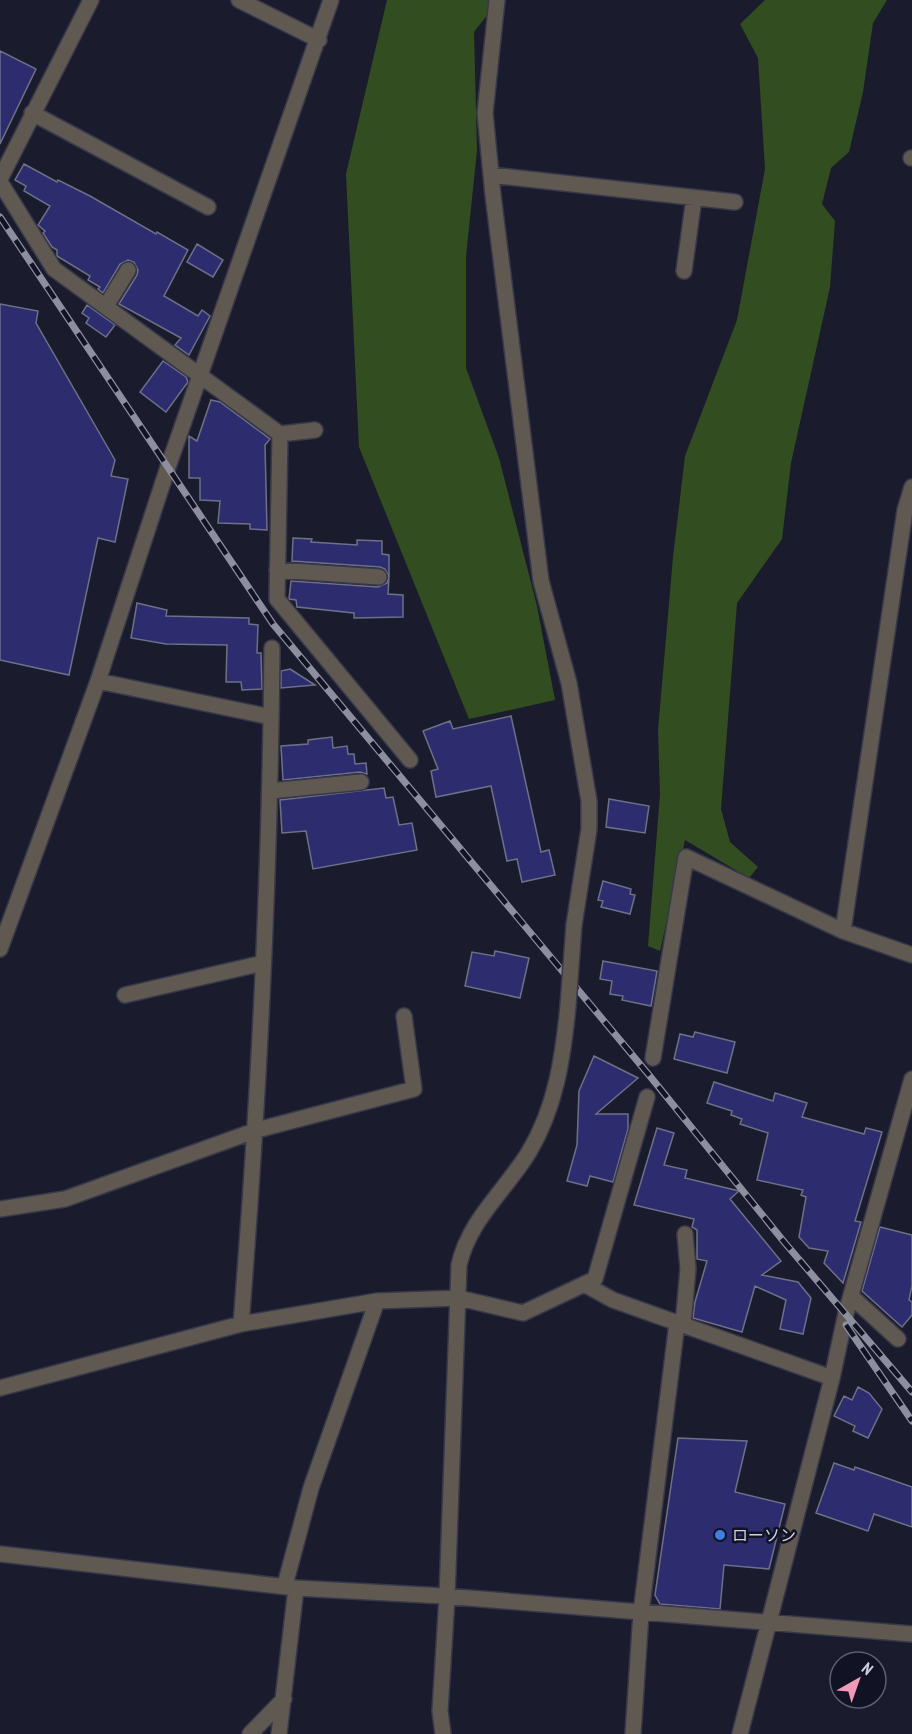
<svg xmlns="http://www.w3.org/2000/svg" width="912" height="1734" viewBox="0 0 912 1734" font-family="'PT Sans Narrow','Noto Sans JP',sans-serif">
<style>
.green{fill:#324d20}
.building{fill:#2d2c6f;stroke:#6d7087;stroke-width:1.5}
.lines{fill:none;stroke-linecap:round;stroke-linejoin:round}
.minor-casing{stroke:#37394a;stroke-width:18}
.minor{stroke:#605951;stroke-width:15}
.rail-casing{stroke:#8e8f9e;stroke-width:7}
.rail{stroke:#111324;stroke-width:4.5;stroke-dasharray:14;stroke-linecap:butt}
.minor-bridge-casing{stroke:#37394a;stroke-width:18;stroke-linecap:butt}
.minor-bridge{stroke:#605951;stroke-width:15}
.shop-dot{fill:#3f7fe0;stroke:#111324;stroke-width:2}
.labels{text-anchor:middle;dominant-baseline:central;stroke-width:5;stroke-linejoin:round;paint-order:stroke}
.poi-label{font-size:16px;fill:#cfd0dd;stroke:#111324;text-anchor:start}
</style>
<rect width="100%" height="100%" fill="#1a1c2e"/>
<!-- green -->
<path class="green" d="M387,0H499L474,32L477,150L466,257V368L499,458L537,606L555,700L469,719L359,447L346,174Z
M765,0H887L873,23L863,92L849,152L831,168L822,204L835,221L830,287L791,463L782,539L737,603L721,809L730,842L758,867L749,878L685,840L660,951L648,946L660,794L658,730L673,557L685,456L737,320L765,169L758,58L740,24Z"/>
<!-- building -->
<path class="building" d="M0,51L36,69L0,144Z
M24,164L57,182L58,180L90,196L156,234L157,232L188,250L164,296L198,316L202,310L210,316L189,355L175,345L181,338L119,304L137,275L138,270L134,262L128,260L120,264L103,293L98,289L100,287L88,280L90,276L57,256V250L52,247L43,233L45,231L38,225L50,206L24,191L26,186L15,180Z
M197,244L223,260L213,277L187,262Z
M0,304L38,311L36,323L115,460L111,476L128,479L115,542L98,538L69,675L0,660Z
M87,305L115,325L106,337L86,323L89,318L82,313Z
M163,361L186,377L188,382L166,412L140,392Z
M211,400L220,402L270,439L265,445L267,530L250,529V524L218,523L220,501L200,500V478H189V436L197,441Z
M293,538L312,539L311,542L357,545V540L382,541V554L389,555V577L385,569L380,567L292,561Z
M389,577L388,594L403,595V617L354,618V613L297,607L296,600L289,599L291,581L378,587L387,583Z
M137,603L167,610L166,616L249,618V624L258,625L257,653H261L262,689L242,690L241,682H226L227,645L166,644L131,638Z
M290,669L315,685L281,688V671Z
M511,716L541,852L549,850L555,875L522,882L517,859L507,861L491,786L436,797L431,771L438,769L423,731L450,721L453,729Z
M332,737L333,748L347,746L348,754H354L355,764L366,763L367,774L360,772L283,780L281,746L308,744V740Z
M384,788L386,798L393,797L399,825L412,823L417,850L313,869L306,831L282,833L280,800Z
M609,799L649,806L645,833L606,827Z
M603,881L631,889L630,894L635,895L630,914L601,907L603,901L598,900Z
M495,951L529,958L520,998L465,986L472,952L494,956Z
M603,961L657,971L651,1006L622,1000L623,996L610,994L612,981L600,979Z
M695,1032L735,1042L727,1073L674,1059L680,1034L693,1037Z
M594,1056L638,1078L596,1114H628V1129L613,1182L590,1176L587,1186L567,1181L577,1145L579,1091Z
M714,1082L773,1101L775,1093L807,1103L802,1117L864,1134L866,1128L882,1132L855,1221L861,1222L843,1283L824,1263L828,1251L809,1248L799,1237L806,1197L801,1195L803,1190L757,1180L768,1133L740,1124L742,1119L731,1115L732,1111L707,1103Z
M657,1128L674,1133L664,1165L687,1170L685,1178L739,1191L730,1199L781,1261L762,1275L798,1282L811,1298L803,1334L780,1329L786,1300L755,1286L742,1332L693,1318L695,1302L707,1261L697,1259V1230L692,1227L694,1219L634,1205Z
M880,1227L912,1235V1286L909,1300L912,1302V1315L902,1327L862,1291Z
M858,1387L869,1393L882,1409L868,1438L853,1431L855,1426L834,1416L844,1396L852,1400Z
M678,1438L747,1441L735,1492L785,1504L769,1569L724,1565L720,1609L660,1604L655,1595Z
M834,1463L854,1470L855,1467L912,1487V1527L874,1514L868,1531L816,1513Z"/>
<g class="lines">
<!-- minor casing -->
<g class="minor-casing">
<path id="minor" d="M239,0L319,40
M497,0L485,113L493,195L541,581L569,683L589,801V829L574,925
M32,113L208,207
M911,158H912
M491,175L735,202
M0,179L91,0
M0,182L54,269L280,434L277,599L410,760
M684,271L694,198
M106,306L128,270
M280,434L315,430
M277,570L379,577
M98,681L271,717
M270,791L361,782
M843,931L905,510L912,487
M0,949L98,681L168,467L331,0
M125,995L263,963
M653,1058L686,857L843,931L912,955
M0,1209L65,1199L257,1130L414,1089L404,1016
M584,1284L613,1300L832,1378
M852,1297L898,1339
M241,1324C259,1099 270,874 272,648
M683,1325L688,1269L685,1234
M0,1388L241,1324L377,1301L459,1298L523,1313L595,1279L647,1097
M0,1554L296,1588L444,1596L912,1634
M285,1585L311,1488L377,1301
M250,1734L284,1699
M279,1734L296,1588
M443,1734L440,1711L447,1597L459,1265C469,1220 505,1191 529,1152C556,1107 563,1057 568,1006
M633,1734L641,1613L677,1323
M740,1734L832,1378L846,1313L912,1079"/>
</g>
<!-- minor -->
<use href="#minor" class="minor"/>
<!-- rail casing -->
<g class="rail-casing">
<path id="rail" d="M0,217L273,624L649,1075L785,1243L912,1392
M846,1325L912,1421"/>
</g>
<!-- rail -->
<use href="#rail" class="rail"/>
<!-- minor-bridge casing -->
<g class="minor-bridge-casing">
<path id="minor-bridge" d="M568,1006L574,925"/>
</g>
<!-- minor-bridge -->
<use href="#minor-bridge" class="minor-bridge"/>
</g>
<!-- markers -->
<circle class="shop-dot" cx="720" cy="1535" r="6"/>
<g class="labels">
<!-- poi labels -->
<g class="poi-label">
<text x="732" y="1535">ローソン</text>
</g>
</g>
<!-- north arrow -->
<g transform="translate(858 1680) rotate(40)"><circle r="28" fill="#111324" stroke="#5d5f6e" stroke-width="1.5"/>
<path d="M0-4.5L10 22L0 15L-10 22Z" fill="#f09ab7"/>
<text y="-9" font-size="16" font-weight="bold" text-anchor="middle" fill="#cfd0dd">N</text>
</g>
</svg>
